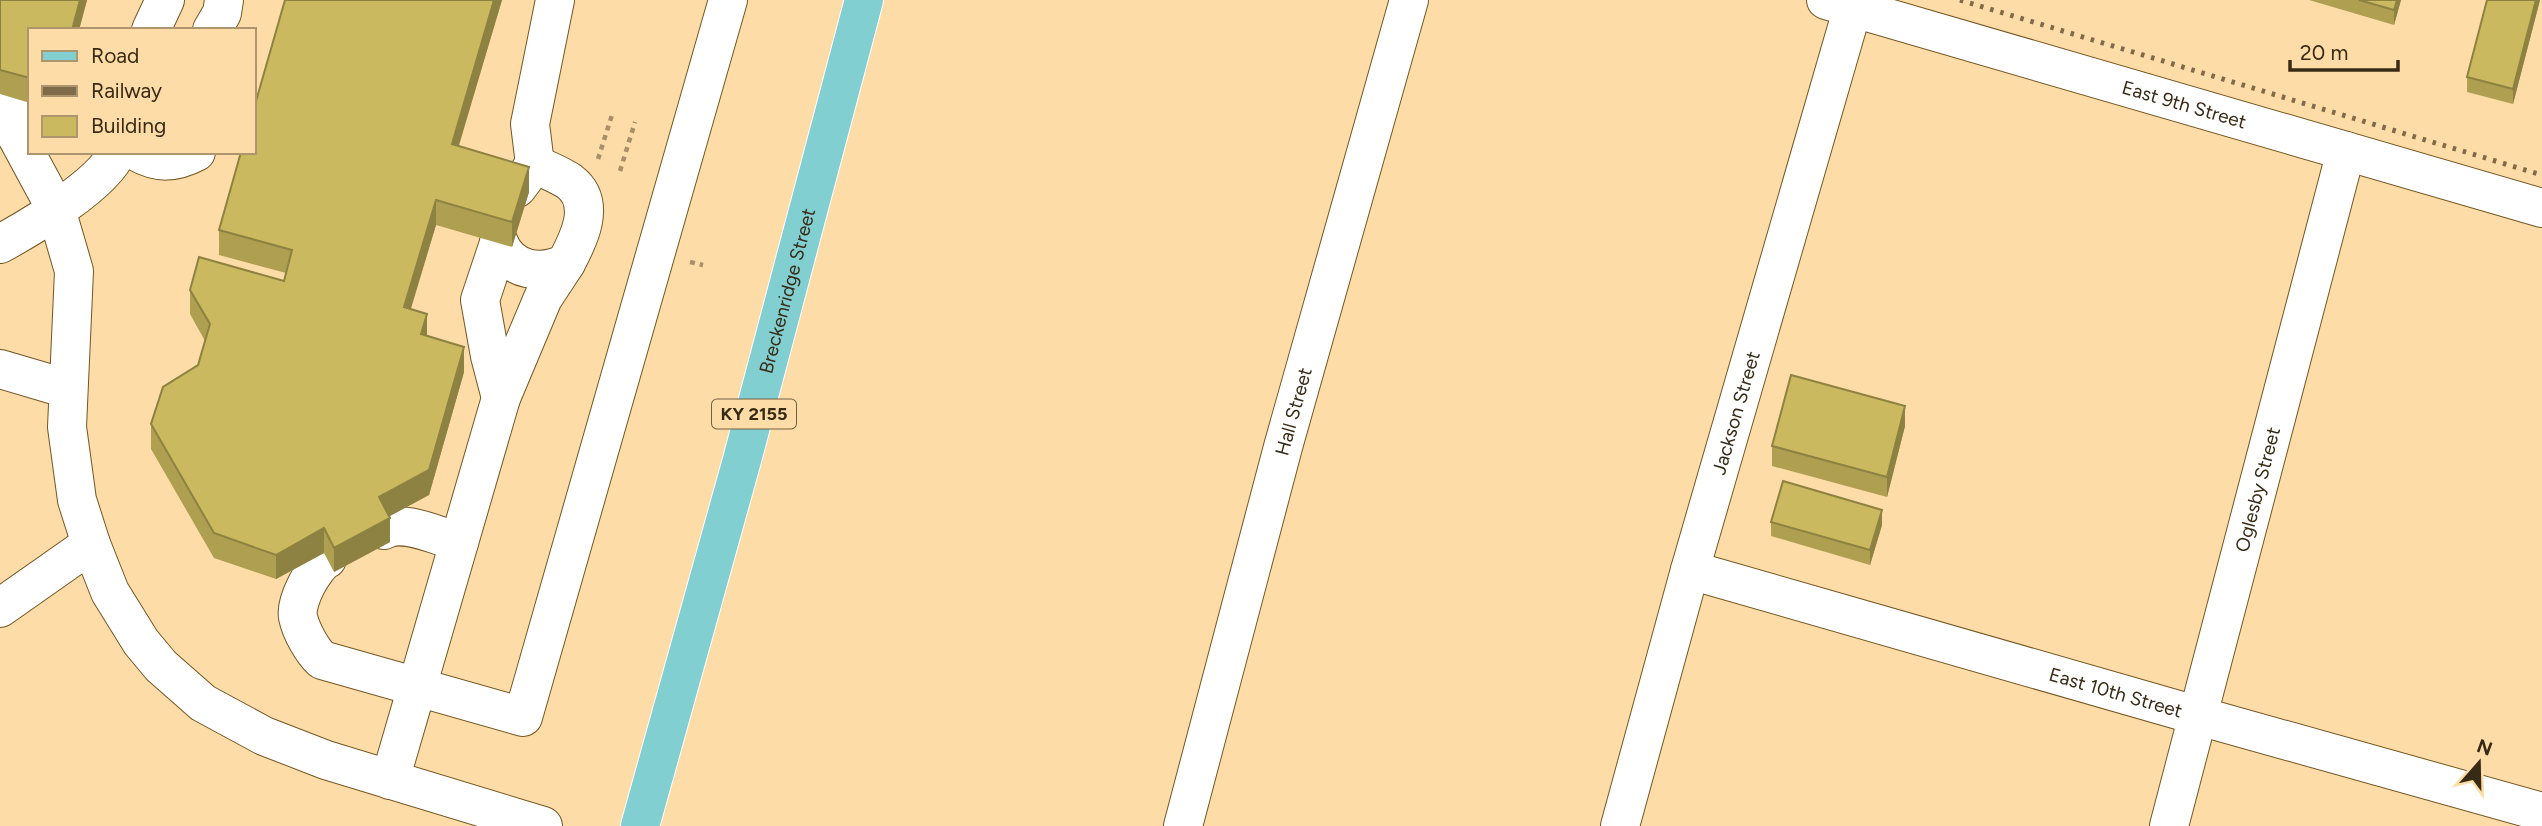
<svg xmlns="http://www.w3.org/2000/svg" width="2542" height="826" viewBox="0 0 2542 826" font-family="Figtree,sans-serif">
<style>
.lines{fill:none;stroke-linecap:round;stroke-linejoin:round}
.minor-casing{stroke:#745623;stroke-width:40}
.major-casing{stroke:#fff;stroke-width:40}
.path{stroke:#a88f68;stroke-width:4.5;stroke-dasharray:5 5;stroke-linecap:butt}
.minor{stroke:#fff;stroke-width:38}
.major{stroke:#82cfd2;stroke-width:38}
.rail{stroke:#7f6b4a;stroke-width:5;stroke-dasharray:3.5 7;stroke-linecap:butt}
.wall{fill:#ae9f51}
.shaded-wall{fill:#8d8242}
.building{fill:#cab95e;stroke:#8d8242;stroke-width:2}
.labels{text-anchor:middle;dominant-baseline:central;stroke-width:5;stroke-linejoin:round;paint-order:stroke}
.shield{fill:#fedca7;stroke:#736042;stroke-width:2}
.shield-label{font-size:18px;font-weight:bold;fill:#382b16}
.street-label{font-size:19px;fill:#382b16;stroke:#fedca7}
</style>
<rect width="100%" height="100%" fill="#fedca7"/>
<g class="lines">
<!-- minor casing -->
<g class="minor-casing">
<g id="minor">
<path id="s1" d="M1826,0L2542,208"/>
<path d="M151,30L165,0"/>
<path d="M212,30L222,13L224,0"/>
<path d="M13,98L10,103L11,120L16,135L56,209L74,271L67,427L77,500L91,544L110,592L141,642L161,666L203,703L264,736L326,760L543,826"/>
<path d="M137,152C158,164 175,163 196,152"/>
<path d="M535,164L530,124L555,0"/>
<path d="M499,243C511,272 542,275 566,263C579,239 597,203 570,182C560,175 546,170 535,164L517,188"/>
<path d="M499,243L480,300L490,356L501,398"/>
<path d="M0,244C31,227 104,184 117,152"/>
<path d="M0,369L68,389"/>
<path d="M384,530C404,519 437,536 459,542"/>
<path d="M327,559C314,566 295,601 298,617C301,631 312,651 322,660L523,717L728,0"/>
<path id="s2" d="M1690,570L2199,716L2542,812"/>
<path d="M0,608L91,544"/>
<path d="M390,780L501,398L543,298L566,263"/>
<path id="s3" d="M1183,826L1283,447L1409,0"/>
<path id="s4" d="M1620,826L1690,570L1855,0"/>
<path id="s5" d="M2169,826L2346,151"/>
</g>
</g>
<!-- major casing -->
<g class="major-casing">
<g id="major">
<path id="s6" d="M640,826L742,460L864,0"/>
</g>
</g>
<!-- path -->
<path class="path" d="M598,159L612,115
M620,171L635,122
M690,262L703,265"/>
<!-- minor -->
<use href="#minor" class="minor"/>
<!-- major -->
<use href="#major" class="major"/>
<!-- rail -->
<path class="rail" d="M1960,0L2542,175"/>
</g>
<!-- wall -->
<path class="wall" d="M0,0H87L79,30H30V103L0,94Z
M285,0H502L458,146L529,192L512,247L436,225L410,309L427,336L464,372L429,495L389,516L390,542L334,572L324,553L276,579L214,558L151,449V424L198,365L205,341L190,314V290L284,281L286,273L219,255V230Z
M2309,0H2401L2394,25Z
M2487,0H2540L2513,104L2467,92V77Z
M1905,426L1887,497L1772,466V446Z
M1771,522L1882,525L1870,565L1771,536Z"/>
<!-- shaded-wall -->
<path class="shaded-wall" d="M80,0H87L79,30H72Z
M494,0H502L452,169V144Z
M2397,0H2401L2394,25V10Z
M2536,0H2540L2513,104V89Z
M529,167V192L512,247V222Z
M436,200V225L404,332V307Z
M427,314V339L421,334Z
M464,347V372L429,495L379,522V497Z
M1905,406V426L1887,497V477Z
M1882,510V525L1870,565V550Z
M390,518V542L334,572V548Z
M324,528V553L276,579V555Z"/>
<!-- building -->
<path class="building" d="M0,0H80L72,30H30V78L0,70Z
M285,0H494L452,144L529,167L512,222L436,200L404,307L427,314L421,334L464,347L429,470L379,497L390,518L334,548L324,528L276,555L214,533L151,424L163,387L198,365L210,324L190,290L199,257L284,281L292,250L219,230L241,152H254V108Z
M2359,0H2397L2394,10Z
M2487,0H2536L2513,89L2467,77Z
M1791,375L1905,406L1887,477L1772,446Z
M1783,481L1882,510L1870,550L1771,522Z"/>
<g class="labels">
<!-- shield labels -->
<rect class="shield" x="712" y="399.5" width="84" height="29" rx="5"/>
<g class="shield-label">
<text x="754" y="414">KY 2155</text>
</g>
<!-- street labels -->
<g class="street-label">
<text stroke="none"><textPath href="#s1" startOffset="373">East 9th Street</textPath></text>
<text stroke="none"><textPath href="#s6" startOffset="555">Breckenridge Street</textPath></text>
<text stroke="none"><textPath href="#s3" startOffset="429">Hall Street</textPath></text>
<text stroke="none"><textPath href="#s4" startOffset="429">Jackson Street</textPath></text>
<text stroke="none"><textPath href="#s5" startOffset="348">Oglesby Street</textPath></text>
<text stroke="none"><textPath href="#s2" startOffset="443">East 10th Street</textPath></text>
</g>
</g>
<!-- legend -->
<rect x="28" y="28" width="228" height="126" fill="#fedca7" stroke="#af956d" stroke-width="2"/>
<rect x="42" y="51" width="35" height="10" fill="#82cfd2" stroke="#af956d" stroke-width="2"/>
<text x="91" y="63" font-size="21" fill="#382b16">Road</text>
<rect x="42" y="86" width="35" height="10" fill="#7f6b4a" stroke="#af956d" stroke-width="2"/>
<text x="91" y="98" font-size="21" fill="#382b16">Railway</text>
<rect x="42" y="116" width="35" height="21" fill="#cab95e" stroke="#af956d" stroke-width="2"/>
<text x="91" y="133" font-size="21" fill="#382b16">Building</text>
<!-- north arrow -->
<g transform="translate(2479 763) rotate(20)" stroke="#fedca7" stroke-width="5" paint-order="stroke">
<path d="M0-5L12 26L0 18L-12 26Z" fill="#382b16"/>
<text y="-10" font-size="19" font-weight="bold" text-anchor="middle" fill="#382b16">N</text>
</g>
<!-- scale -->
<path d="M2290 60v10h108v-10" fill="none" stroke="#382b16" stroke-width="3.5"/>
<text x="2300" y="60" font-size="21" fill="#382b16" stroke="#fedca7" stroke-width="5" paint-order="stroke">20 m</text>
</svg>
